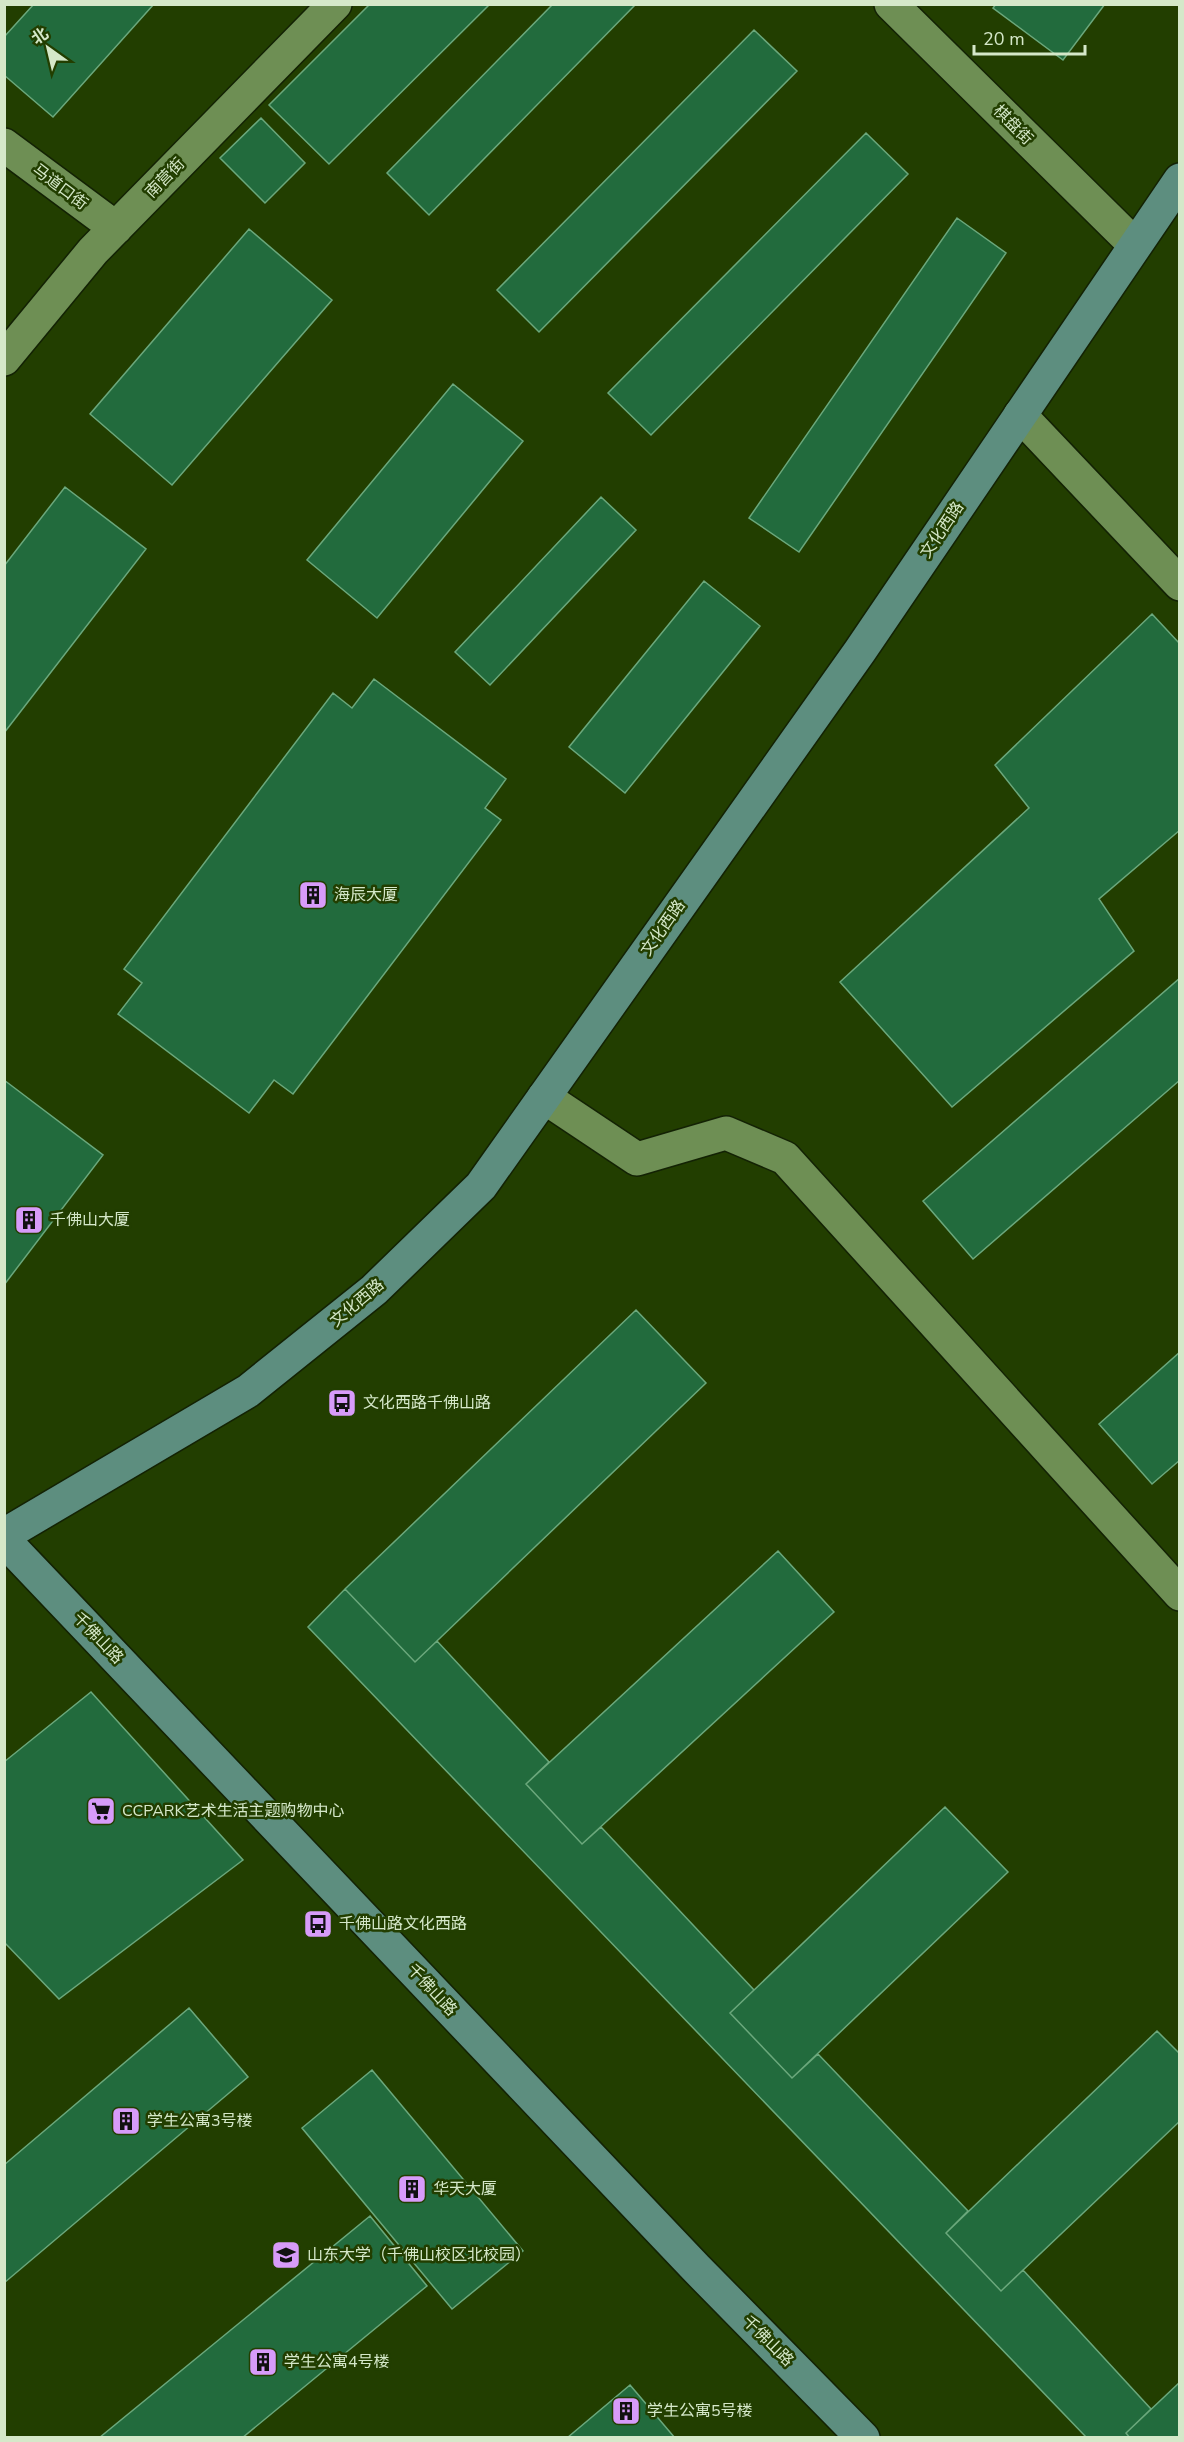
<svg xmlns="http://www.w3.org/2000/svg" width="1184" height="2442" viewBox="0 0 1184 2442" font-family="'Nunito Sans','Noto Sans SC',sans-serif">
<style>
.building{fill:#226b3d;stroke:#6ba87c;stroke-width:1.5}
.lines{fill:none;stroke-linecap:round;stroke-linejoin:round}
.minor-casing{stroke:#132204;stroke-width:36}
.tertiary-casing{stroke:#132204;stroke-width:36}
.secondary-casing{stroke:#132204;stroke-width:36}
.minor{stroke:#6e8f54;stroke-width:33}
.tertiary{stroke:#6e8f54;stroke-width:33}
.secondary{stroke:#5d8e7f;stroke-width:33}
.labels{text-anchor:middle;dominant-baseline:central;stroke-width:5;stroke-linejoin:round;paint-order:stroke}
.street-label{font-size:16px;fill:#d5e8c9;stroke:#223e00}
.poi-label{font-size:16px;fill:#d5e8c9;stroke:#223e00;text-anchor:start}
</style>
<rect width="100%" height="100%" fill="#223e00"/>
<!-- building -->
<path class="building" d="M34,4H154L53,117L4,75V37Z
M370,4H490L329,164L269,105Z
M553,4H636L429,215L387,173Z
M996,4H1105L1063,60L993,8Z
M754,30L797,71L539,332L497,290Z
M261,118L305,163L265,203L220,158Z
M866,133L908,174L651,435L608,393Z
M957,218L1006,253L799,552L749,518Z
M249,229L332,300L172,485L90,414Z
M453,384L523,441L377,618L307,560Z
M65,487L146,549L4,733V566Z
M601,497L636,530L490,685L455,652Z
M704,581L760,626L625,793L569,747Z
M1152,614L1180,644V830L1099,899L1134,951L952,1107L840,982L1029,808L995,765Z
M374,679L506,779L485,808L501,820L293,1094L274,1080L249,1113L118,1014L142,983L124,969L333,693L352,708Z
M1180,978V1080L973,1259L923,1201Z
M4,1080L103,1155L4,1285Z
M4,1080L103,1155L4,1285Z
M636,1310L706,1383L415,1662L345,1589Z
M1180,1352V1460L1152,1484L1099,1424Z
M778,1551L834,1612L582,1844L526,1784Z
M345,1589L415,1662L437,1641L549,1762L526,1784L582,1844L601,1827L754,1990L730,2013L792,2078L818,2054L968,2211L946,2233L1001,2291L1023,2270L1151,2409L1126,2433L1130,2438H1087L308,1627Z
M91,1692L243,1860L59,1999L4,1942V1762Z
M945,1807L1008,1872L792,2078L730,2013Z
M189,2008L248,2077L4,2283V2165Z
M1157,2031L1180,2054V2121L1001,2291L946,2233Z
M372,2070L523,2251L452,2309L302,2128Z
M370,2216L427,2286L242,2438H99Z
M1180,2382V2438H1130L1126,2433Z
M630,2385L675,2438H567Z"/>
<g class="lines">
<!-- minor casing -->
<g class="minor-casing">
<path id="minor" d="M4,145L116,228
M4,359L93,251L335,4
M1020,415L1180,584
M544,1097L637,1159L726,1133L785,1158L1180,1594"/>
</g>
<!-- tertiary casing -->
<g class="tertiary-casing">
<path id="tertiary" d="M891,4L1135,245"/>
</g>
<!-- secondary casing -->
<g class="secondary-casing">
<path id="secondary" d="M4,1535L248,1391L374,1290L481,1186L860,651L1180,180
M4,1540L696,2268L863,2438"/>
</g>
<!-- minor -->
<use href="#minor" class="minor"/>
<!-- tertiary -->
<use href="#tertiary" class="tertiary"/>
<!-- secondary -->
<use href="#secondary" class="secondary"/>
</g>
<!-- icons -->
<defs>
<g id="building-square" transform="scale(1.5)"><rect x="-9" y="-9" width="18" height="18" rx="4" fill="#d79bf9" stroke="#223e00"/><path d="M-4-6H4V6H1V3H-1V6H-4ZM-2.5-4.3h1.7v1.8h-1.7ZM.8-4.3h1.7v1.8H.8ZM-2.5-1h1.7V.8h-1.7ZM.8-1h1.7V.8H.8Z" fill="#111"/></g>
<g id="bus-square" transform="scale(1.5)"><rect x="-9" y="-9" width="18" height="18" rx="4" fill="#d79bf9" stroke="#223e00"/><path d="M-5-6H5V4H4V6H2V4H-2V6H-4V4H-5ZM-3.5-4V0h7V-4ZM-3.5 1.2v1.5H-2V1.2ZM2 1.2v1.5H3.5V1.2Z" fill="#111"/></g>
<g id="supermarket-square" transform="scale(1.5)"><rect x="-9" y="-9" width="18" height="18" rx="4" fill="#d79bf9" stroke="#223e00"/><path d="M-6-5.5h2.5l.6 2H6L4.5 2H-2.5L-4.4-4H-6ZM-1.5 3.2a1.3 1.3 0 1 0 .1 0ZM3 3.2a1.3 1.3 0 1 0 .1 0Z" fill="#111"/></g>
<g id="university-square" transform="scale(1.5)"><rect x="-9" y="-9" width="18" height="18" rx="4" fill="#d79bf9" stroke="#223e00"/><path d="M0-5L7-2L0 1L-7-2ZM-4 1L0 2.5L4 1V4Q0 6-4 4Z" fill="#111"/></g>
</defs>
<g fill-rule="evenodd">
<use href="#building-square" x="313" y="895"/>
<use href="#building-square" x="29" y="1220"/>
<use href="#bus-square" x="342" y="1403"/>
<use href="#supermarket-square" x="101" y="1811"/>
<use href="#bus-square" x="318" y="1924"/>
<use href="#building-square" x="126" y="2121"/>
<use href="#building-square" x="412" y="2189"/>
<use href="#university-square" x="286" y="2255"/>
<use href="#building-square" x="263" y="2362"/>
<use href="#building-square" x="626" y="2411"/>
</g>
<g class="labels">
<!-- street labels -->
<g class="street-label">
<text transform="translate(1013 125) rotate(45)">棋盘街</text>
<text transform="translate(165 178) rotate(-46)">南营街</text>
<text transform="translate(60 187) rotate(37)">马道口街</text>
<text transform="translate(942 530) rotate(-56)">文化西路</text>
<text transform="translate(663 928) rotate(-55)">文化西路</text>
<text transform="translate(357 1303) rotate(-40)">文化西路</text>
<text transform="translate(98 1638) rotate(46)">千佛山路</text>
<text transform="translate(432 1990) rotate(47)">千佛山路</text>
<text transform="translate(768 2341) rotate(45)">千佛山路</text>
</g>
<!-- poi labels -->
<g class="poi-label">
<text x="334" y="895">海辰大厦</text>
<text x="50" y="1220">千佛山大厦</text>
<text x="363" y="1403">文化西路千佛山路</text>
<text x="122" y="1811">CCPARK艺术生活主题购物中心</text>
<text x="339" y="1924">千佛山路文化西路</text>
<text x="147" y="2121">学生公寓3号楼</text>
<text x="433" y="2189">华天大厦</text>
<text x="307" y="2255">山东大学（千佛山校区北校园）</text>
<text x="284" y="2362">学生公寓4号楼</text>
<text x="647" y="2411">学生公寓5号楼</text>
</g>
</g>
<!-- border -->
<rect width="1184" height="2442" fill="none" stroke="#d5e8c9" stroke-width="12"/>
<!-- north arrow -->
<g transform="translate(48 48) rotate(326)" stroke="#223e00" stroke-width="4.5" paint-order="stroke">
<path d="M0-4.5L10 22L0 15L-10 22Z" fill="#d5e8c9"/>
<text y="-9" font-size="16" font-weight="bold" text-anchor="middle" fill="#d5e8c9">北</text>
</g>
<!-- scale -->
<path d="M974 45v9h111v-9" fill="none" stroke="#d5e8c9" stroke-width="3"/>
<text x="983" y="45" font-size="18" fill="#d5e8c9" stroke="#223e00" stroke-width="4.5" paint-order="stroke">20 m</text>
</svg>
